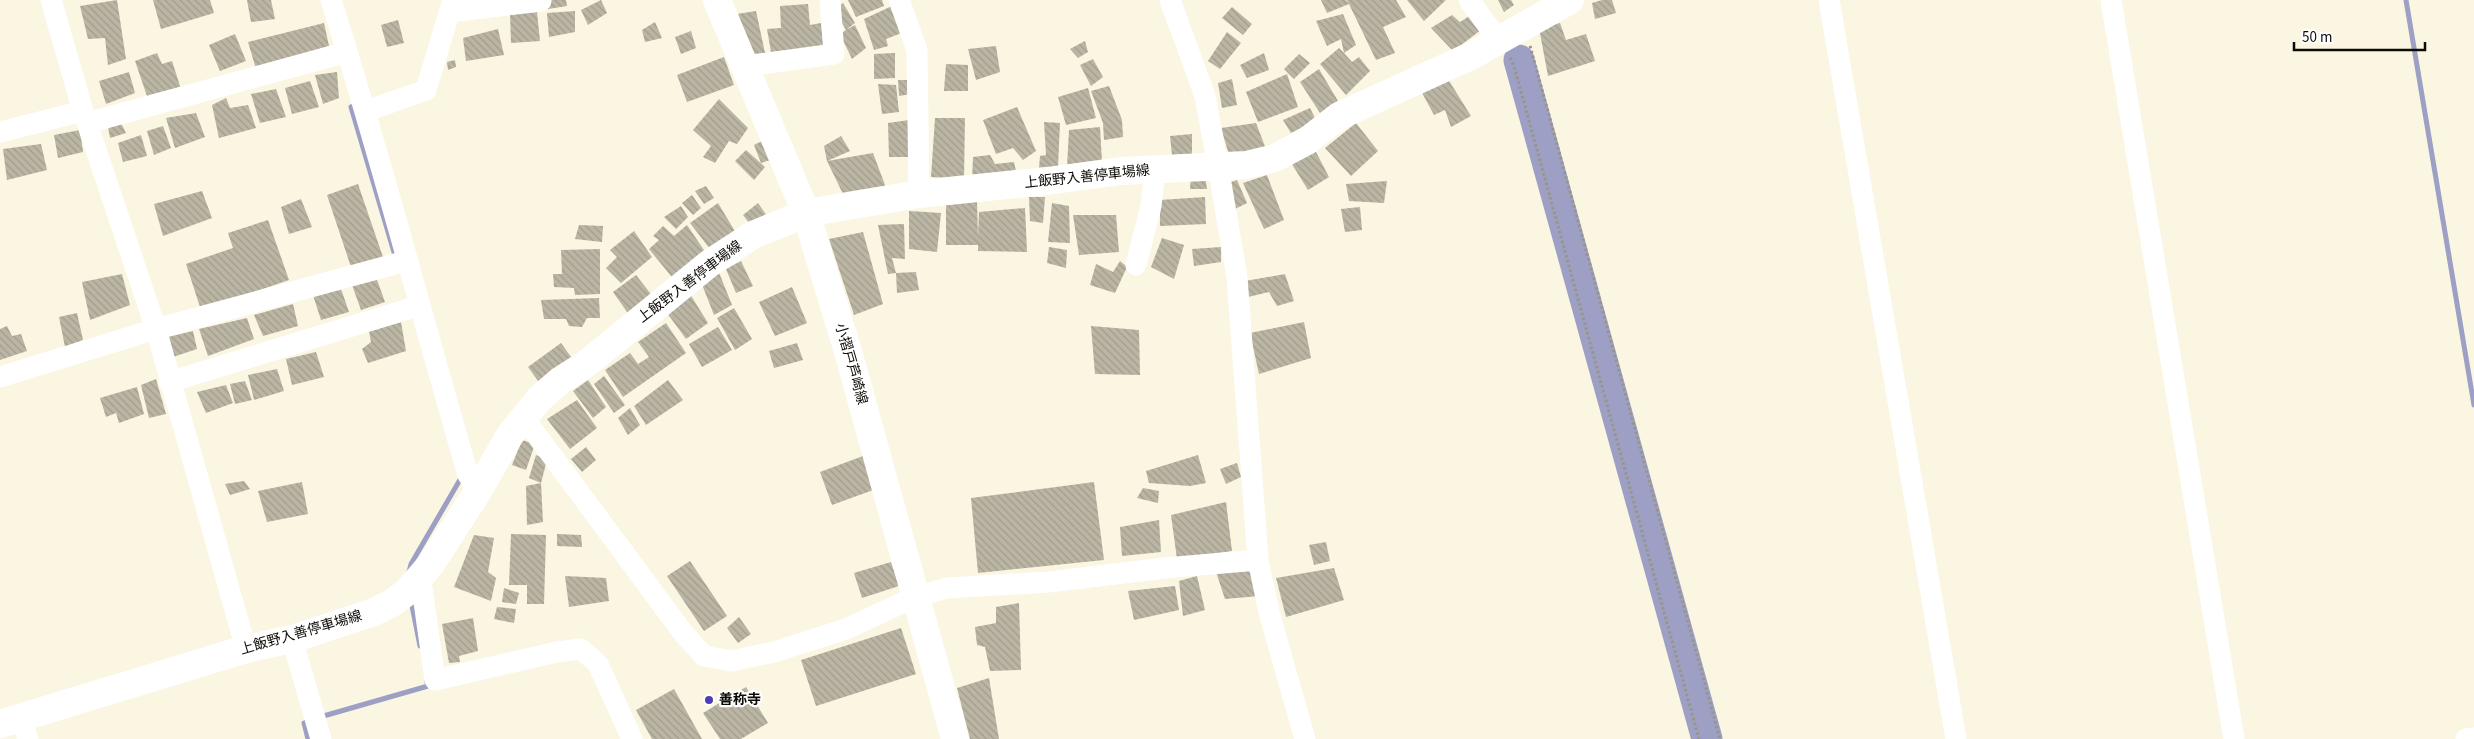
<svg xmlns="http://www.w3.org/2000/svg" width="2474" height="739" viewBox="0 0 2474 739" font-family="'Source Sans 3','Noto Sans JP',sans-serif">
<style>
.lines{fill:none;stroke-linecap:round;stroke-linejoin:round}
.stream{stroke:#9d9fc5;stroke-width:5}
.river{stroke:#9d9fc5;stroke-width:31}
.building{fill:url(#building-back-hatch)}
.path{stroke:#989587;stroke-width:3;stroke-dasharray:2.5 2.5;stroke-linecap:butt}
.minor{stroke:#fff;stroke-width:21}
.major{stroke:#fff;stroke-width:28}
.poi-dot{fill:#4c3db4;stroke:#fff;stroke-width:2}
.labels{text-anchor:middle;dominant-baseline:central;stroke-width:4.5;stroke-linejoin:round;paint-order:stroke}
.street-label{font-size:14px;fill:#0d0b06;stroke:#fff}
.poi-label{font-size:14px;font-weight:bold;fill:#0d0b06;stroke:#fff;text-anchor:start}
</style>
<defs>
<pattern id="building-back-hatch" width="6" height="6" patternUnits="userSpaceOnUse" patternTransform="scale(1.25)"><rect width="6" height="6" fill="#bbb6a4"/><path d="M-1 5l2 2M0 0l6 6M5-1l2 2" fill="none" stroke="#a09b8c"/></pattern>
</defs>
<rect width="100%" height="100%" fill="#faf6e2"/>
<g class="lines">
<!-- stream -->
<path class="stream" d="M2406,0L2474,405
M358,105L351,107L396,259
M409,572L411,564L461,478
M411,601L420,646
M320,717L428,686L427,682
M308,739L304,723L309,721"/>
<!-- river -->
<path class="river" d="M1519,60L1707,739"/>
</g>
<!-- building -->
<path class="building" d="M117,0L126,59L108,65L105,38L88,39L80,6Z
M153,0H210L214,13L161,29Z
M247,0H271L275,19L251,22Z
M547,0H566L567,6L548,9Z
M601,0L607,13L588,25L581,10Z
M848,0H882L884,6L856,17Z
M1321,0H1346L1348,3L1347,0H1396L1406,17L1383,27L1395,53L1376,60L1349,4L1327,13Z
M1407,0H1446L1424,21Z
M1498,0H1511L1514,5L1504,12Z
M1602,0H1612L1616,13L1595,19L1592,3Z
M843,3L855,23L846,30L855,25L866,48L852,59L840,34L846,30L834,9Z
M808,4L810,25L821,23L824,46L771,52L767,29L781,28L780,6Z
M892,6L904,32L886,39L888,46L874,50L864,19Z
M1232,7L1252,24L1243,35L1222,18Z
M575,11V32L549,37L547,13Z
M756,11L765,53L754,54L737,14Z
M537,12L540,41L511,43L510,14Z
M1343,14L1356,45L1344,53L1352,62L1359,57L1370,71L1346,95L1320,64L1339,48L1344,53L1341,39L1327,46L1316,21Z
M1452,15L1460,22L1471,15L1481,30L1453,51L1431,28Z
M398,20L404,43L387,47L381,25Z
M655,22L662,38L645,42L642,30Z
M324,23L329,46L256,69L248,42Z
M1560,23L1566,40L1586,34L1595,61L1548,76L1539,28Z
M498,29L504,55L466,61L463,38Z
M691,31L696,48L681,54L675,37Z
M1227,32L1241,43L1220,69L1208,61Z
M235,34L246,61L220,71L209,45Z
M1085,41L1088,52L1078,58L1070,49Z
M996,46L1000,72L976,80L968,49Z
M157,53L162,64L172,61L181,89L148,99L135,61Z
M895,53V78L874,79V54Z
M1264,53L1269,70L1247,78L1240,65Z
M1299,54L1310,63L1294,79L1284,69Z
M724,57L734,85L687,102L677,75Z
M1093,59L1103,77L1091,86L1080,65Z
M455,60L456,67L448,70L447,62Z
M946,64L968,65V91H944Z
M1319,69L1338,101L1320,113L1300,82Z
M129,72L135,93L106,104L99,81Z
M337,72L339,98L323,104L315,75Z
M1287,74L1298,107L1258,122L1246,92Z
M1446,76L1471,116L1451,127L1445,110L1434,115L1420,89Z
M1232,79L1237,105L1222,108L1218,83Z
M898,80H912L911,94L899,96Z
M310,81L319,107L292,114L285,88Z
M878,84L896,85L899,112L882,114Z
M1109,86L1122,120L1123,137L1104,140L1103,123L1091,91Z
M1088,88L1096,118L1066,125L1058,97Z
M276,89L286,117L260,123L251,94Z
M226,98L230,108L248,105L256,128L219,138L212,105Z
M719,99L748,128L737,144L729,141L715,163L703,157L711,146L693,130Z
M1017,107L1036,151L1023,160L1013,148L996,154L983,120Z
M1310,108L1316,120L1291,133L1283,120Z
M196,113L205,137L175,148L166,118Z
M935,118H965L964,179L931,177Z
M909,120L910,157H889L888,123Z
M1044,122L1060,123L1058,167L1039,168L1040,156L1046,155Z
M121,123L126,133L110,138L108,127Z
M1256,123L1266,149L1230,158L1221,128Z
M1356,123L1378,151L1351,176L1325,148Z
M163,126L171,148L154,155L147,131Z
M1100,127L1102,162L1067,167L1069,130Z
M80,130L83,152L58,158L54,135Z
M1192,134V154L1172,155L1170,136Z
M141,135L147,156L123,162L118,143Z
M841,136L850,151L827,161L824,146Z
M766,139L773,159L761,163L754,145Z
M41,144L47,170L7,180L3,149Z
M746,150L765,167L754,180L735,161Z
M1315,150L1329,177L1308,190L1290,161Z
M873,153L888,193L845,198L827,161Z
M990,155L995,164L1014,162L1017,176L972,181L973,157Z
M1191,175L1205,176L1207,189H1190Z
M1267,175L1284,220L1264,229L1243,183Z
M1237,180L1247,203L1235,209L1228,183Z
M1387,181L1384,203L1349,201L1346,184Z
M358,184L384,260L352,270L327,195Z
M706,186L714,198L704,204L695,191Z
M202,191L212,218L163,236L154,204Z
M692,195L701,208L693,215L682,203Z
M1029,197H1045L1043,223L1030,221Z
M1205,197L1206,224L1160,226V200Z
M301,199L312,227L289,234L281,207Z
M977,201L978,236L979,212L1025,208L1027,252L978,251V245H946V205Z
M718,203L739,238L713,253L690,223Z
M758,203L767,216L753,228L743,215Z
M1052,203L1069,206L1070,243L1048,242Z
M681,206L688,217L676,229L664,217Z
M1360,207L1362,230L1345,232L1341,209Z
M909,211L941,213L937,252L909,249Z
M1073,215H1116L1119,252L1079,255Z
M268,220L289,280L201,310L186,264L233,248L228,233Z
M904,224L905,259L892,258L896,273L888,274L878,225Z
M579,225L603,226L602,242L575,239Z
M687,225L708,256L675,281L649,249L659,240L653,236L663,226L674,236Z
M634,231L652,257L621,283L606,268L617,257L610,250Z
M863,232L883,304L854,315L829,239Z
M1162,238L1184,245L1174,279L1151,267Z
M1049,247L1067,250L1066,268L1047,263Z
M1221,247V262L1194,266L1192,249Z
M600,249V294L575,295L574,288L554,287L553,274H562L561,250Z
M741,261L753,286L736,293L726,269Z
M1120,261L1127,267L1115,293L1090,285L1096,264L1113,272Z
M718,270L732,305L714,315L701,282Z
M916,272L919,290L897,293L896,273Z
M122,274L130,305L90,320L82,282Z
M1285,274L1294,301L1277,306L1269,292L1248,297L1245,281Z
M636,275L654,298L632,319L613,292Z
M376,277L385,302L361,310L352,285Z
M340,286L349,312L321,320L313,295Z
M792,287L807,323L775,336L759,302Z
M690,294L708,323L686,339L667,313Z
M599,298L600,318H587L582,327L569,326L566,319H544L541,300Z
M293,304L298,326L263,336L254,315Z
M734,308L752,339L735,350L717,318Z
M77,313L83,340L65,347L59,317Z
M247,318L254,339L208,356L199,329Z
M401,322L406,351L368,363L362,349L371,342L369,331Z
M1304,322L1311,358L1259,374L1250,333Z
M666,323L686,353L623,397L605,370L630,353L638,364L649,357L638,342Z
M7,326L12,336L21,334L27,351L0,360V329Z
M1091,326L1139,330L1140,375L1095,374Z
M718,327L732,350L702,367L689,344Z
M193,331L197,349L173,357L168,337Z
M561,343L574,361L541,385L528,367Z
M797,343L803,360L774,368L769,351Z
M316,352L324,377L292,385L286,359Z
M277,369L284,391L254,400L248,375Z
M604,376L625,405L614,413L594,384Z
M156,379L166,414L149,418L141,385Z
M588,380L606,407L593,418L573,391Z
M668,380L683,400L646,425L634,406Z
M245,381L252,400L235,404L230,384Z
M226,385L233,403L206,413L197,392Z
M137,387L144,414L119,423L116,413L106,417L100,398Z
M577,400L597,428L570,449L547,419Z
M630,408L640,425L628,435L618,418Z
M522,440L535,444L526,470L512,465Z
M586,447L596,460L582,472L571,459Z
M536,455L547,460L541,483L543,522L527,525L526,486L541,483L529,478Z
M1198,455L1206,483L1190,486L1149,483L1146,471Z
M863,456L876,489L832,505L820,472Z
M1237,463L1241,477L1226,484L1220,469Z
M244,481L250,489L230,495L225,484Z
M302,482L308,514L267,522L258,491Z
M1094,482L1104,560L978,573L971,498Z
M1143,488L1159,491L1158,503L1137,498Z
M1226,502L1232,551L1177,559L1171,515Z
M1159,520L1161,552L1122,556L1120,527Z
M511,534L546,535L544,604H527V585H509Z
M557,534L581,535L582,547L557,546Z
M474,535L494,538L488,572L496,578L491,601L454,587Z
M1326,542L1330,561L1314,565L1309,545Z
M690,561L727,616L704,631L667,576Z
M891,562L899,586L862,598L854,573Z
M1334,568L1344,600L1286,617L1276,578Z
M1254,569L1259,596L1225,599L1216,572Z
M565,576L606,578L609,601L569,607Z
M1197,576L1205,610L1183,616L1179,581Z
M1175,586L1179,610L1134,620L1128,591Z
M504,588L519,593L516,604L502,602Z
M1019,603L1021,670L990,671L985,647L977,645L975,627L996,623V607Z
M497,607L516,609L514,623L494,619Z
M739,617L751,634L738,643L727,628Z
M473,618L478,651L459,656L460,662L449,663L442,624Z
M901,628L916,674L816,706L801,660Z
M989,678L999,739H970L957,688Z
M746,687L768,723L741,739H720L703,713Z
M674,689L702,739H652L636,710Z"/>
<g class="lines">
<!-- path -->
<path class="path" d="M1530,46L1720,739
M1510,58L1514,66L1699,739"/>
<!-- minor -->
<path class="minor" d="M51,0L83,111L156,329L246,649
M331,0C381,157 422,317 468,475L478,491
M899,0L917,50L919,194
M1170,0L1205,96L1218,166L1237,277L1258,560L1269,612L1305,739
M1469,0L1499,41
M1829,0L1956,739
M2111,0L2234,739
M450,12L541,1
M746,66L834,54L830,0
M366,111L426,90L453,0
M87,123L347,52
M0,132L83,111
M1136,265L1151,206L1155,169
M0,377L156,329L406,261
M169,382L418,306
M524,418L684,634L704,656L731,661L774,652L846,629L915,597L947,588L1049,582L1165,568L1258,560
M416,582L422,588L435,680L557,652L581,649L598,664L632,739
M292,639L321,739
M20,718L28,739
M2466,739L2474,738"/>
<!-- major -->
<path class="major" d="M717,0L806,213L849,355L955,739
M0,724L246,649L292,639L374,612L392,603L407,592L431,564L478,491L510,435L540,398L561,380L586,364L710,263L753,235L806,213L919,194L1047,181L1121,171L1246,165L1275,158L1307,141L1339,116L1473,55L1570,0"/>
</g>
<!-- markers -->
<circle class="poi-dot" cx="709" cy="700" r="5"/>
<g class="labels">
<!-- street labels -->
<g class="street-label">
<text transform="translate(1087 177) rotate(-6)">上飯野入善停車場線</text>
<text transform="translate(690 282) rotate(-37)">上飯野入善停車場線</text>
<text transform="translate(851 364) rotate(74)">小摺戸芦崎線</text>
<text transform="translate(301 633) rotate(-16)">上飯野入善停車場線</text>
</g>
<!-- poi labels -->
<g class="poi-label">
<text x="719" y="700">善称寺</text>
</g>
</g>
<!-- scale -->
<path d="M2294 42v8h131v-8" fill="none" stroke="#0d0b06" stroke-width="2.5"/>
<text x="2302" y="42" font-size="15" fill="#0d0b06" stroke="#ffffff" stroke-width="4" paint-order="stroke">50 m</text>
</svg>
